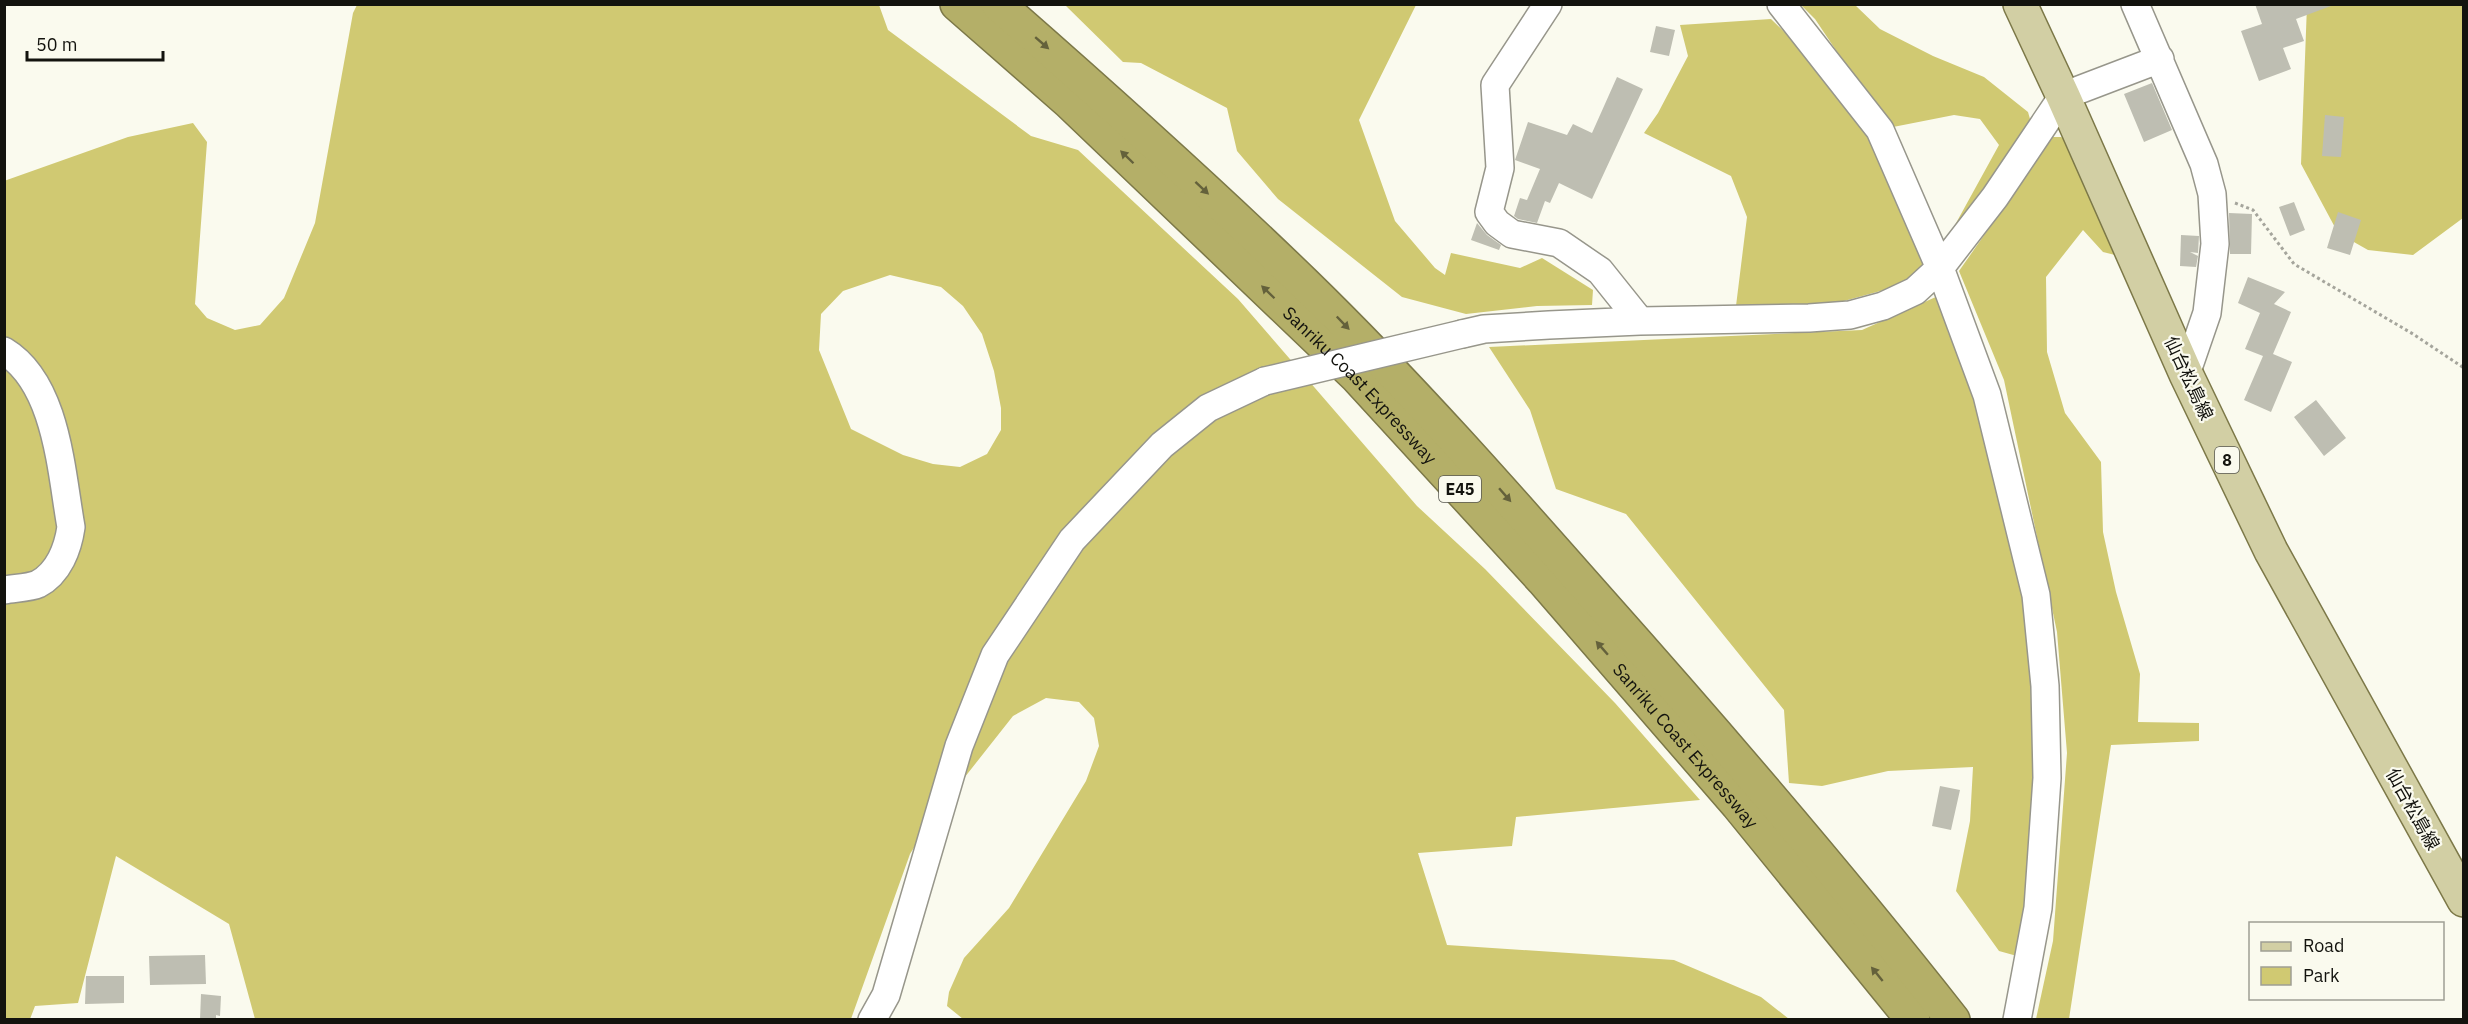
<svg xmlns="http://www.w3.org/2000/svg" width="2468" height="1024" viewBox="0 0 2468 1024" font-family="'IBM Plex Sans','Noto Sans JP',sans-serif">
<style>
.green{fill:#d0c972;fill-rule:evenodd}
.building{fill:#bebeb2}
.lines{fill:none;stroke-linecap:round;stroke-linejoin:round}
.minor-casing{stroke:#97968b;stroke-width:30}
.major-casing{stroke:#7c7848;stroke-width:36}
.highway-casing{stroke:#7c7848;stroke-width:36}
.path{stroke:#a5a59c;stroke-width:3;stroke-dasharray:3 3;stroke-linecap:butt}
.minor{stroke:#fff;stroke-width:27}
.major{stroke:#d2cfa4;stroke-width:33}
.highway{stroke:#b4af68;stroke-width:33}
.minor-bridge-casing{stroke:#97968b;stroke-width:30;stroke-linecap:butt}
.minor-bridge{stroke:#fff;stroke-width:27}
.oneway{fill:#64613b}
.labels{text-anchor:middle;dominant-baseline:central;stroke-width:4.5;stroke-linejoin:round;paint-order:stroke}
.shield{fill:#fafaee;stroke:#585851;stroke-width:1.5}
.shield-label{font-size:16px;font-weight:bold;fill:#13130e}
.street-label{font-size:18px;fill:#13130e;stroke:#fafaee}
</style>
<rect width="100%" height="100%" fill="#fafaee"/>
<!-- green -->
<path class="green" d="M357,5H879L888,30L1031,136L1078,150L1238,299L1417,506L1485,569L1615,703L1700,800L1516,817L1512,846L1418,853L1447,945L1674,960L1761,997L1789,1019H963L947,1006L949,992L964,958L1009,908L1086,781L1099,746L1094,718L1079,702L1046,698L1013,716L931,820L910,854L851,1019H255L229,924L116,856L78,1003L35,1006L30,1019H5L4,181L128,137L193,123L207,142L195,304L207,318L235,330L260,325L284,298L315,223L353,13ZM890,275L941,287L963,306L982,334L994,371L1001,408V430L987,454L960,467L933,464L903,455L851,429L819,350L821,314L843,291Z
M1065,5H1416L1359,120L1395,221L1435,268L1445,275L1451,253L1520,268L1542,258L1593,290L1592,305L1537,306L1466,314L1402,297L1278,199L1237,151L1227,108L1141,63L1123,62Z
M1801,5H1855L1880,29L1933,56L1984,77L2028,112L2032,126L1950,234L1999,145L1980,119L1954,115L1888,128L1815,19Z
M2307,5H2463V218L2413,255L2368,250L2338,233L2301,164Z
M1771,19L1796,43L1874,139L1928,259L1918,275L1895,287L1833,304L1736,306L1747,217L1731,176L1644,133L1658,113L1688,56L1680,25Z
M2053,137H2061L2068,141L2119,256L2103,252L2083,230L2046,277L2047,352L2065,413L2101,462L2103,532L2116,592L2140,674L2138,722L2199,723V741L2111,745L2069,1019H2036L2053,941L2067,753L2057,632L2004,380L1959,271Z
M1938,296L1948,332L1980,402L2029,627L2035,851L2017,956L1999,951L1956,891L1970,821L1973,767L1888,771L1822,786L1789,783L1784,710L1626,514L1556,489L1530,410L1489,347L1862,330Z"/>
<!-- building -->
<path class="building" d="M2255,4H2330L2331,6L2296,19L2304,41L2283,48L2291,69L2259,81L2241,31L2262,24Z
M1656,26L1675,30L1669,56L1650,52Z
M1617,77L1643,89L1592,199L1559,183L1550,203L1545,201L1537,223L1518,219L1514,216L1520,198L1527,200L1540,169L1515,160L1528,122L1567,135L1573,124L1592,133Z
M2152,83L2172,130L2144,142L2124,94Z
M2325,115L2344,117L2341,157L2322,156Z
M2294,202L2305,230L2290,236L2279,207Z
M2338,212L2361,220L2350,255L2327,248Z
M2229,213L2252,214L2251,254H2230Z
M1477,223L1487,235L1501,245L1499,250L1471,240Z
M2181,235L2199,236L2198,253L2190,252L2198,256L2196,267L2180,266Z
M2248,277L2285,292L2274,304L2291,312L2273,354L2292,362L2271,412L2244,400L2263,356L2245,349L2260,313L2238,303Z
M2316,400L2346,438L2324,456L2294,417Z
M1940,786L1960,790L1951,830L1932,826Z
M205,955L206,984L150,985L149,956Z
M86,976H124V1003L85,1004Z
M201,994L221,996L220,1016L216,1015V1020H200Z"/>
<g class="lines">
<!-- minor casing -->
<g class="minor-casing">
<path id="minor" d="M1548,4L1495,85L1500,168L1489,212L1497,223L1512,234L1559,243L1600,271L1640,321
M1781,4L1880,130L1940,268L1987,395L2036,595L2045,686L2047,778L2038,908L2017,1020
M2135,4L2204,164L2212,194L2215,244L2207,313L2186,374
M1462,334L1484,329L1549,325L1640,321L1809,318L1850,315L1883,306L1915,291L1940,268L1995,197L2063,96L2160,59
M4,351C57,383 61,471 71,527C68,548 59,573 38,584C29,588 14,588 4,590
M872,1020L886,995L959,746L995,655L1072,540L1162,445L1208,408L1265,381"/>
</g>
<!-- major casing -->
<g class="major-casing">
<path id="major" d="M2020,4L2063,96L2186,374L2271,551L2464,900"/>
</g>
<!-- highway casing -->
<g class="highway-casing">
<g id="highway">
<path id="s1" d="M957,4L1069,102L1357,377L1543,580L1738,805L1913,1020"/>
<path d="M998,4C1102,95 1205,187 1304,283C1408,384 1504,493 1600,602C1721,738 1840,876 1953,1020"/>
</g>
</g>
<!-- path -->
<path class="path" d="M2235,203L2253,210L2294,264L2413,334L2464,368"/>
<!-- minor -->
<use href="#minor" class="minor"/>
<!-- major -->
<use href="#major" class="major"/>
<!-- highway -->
<use href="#highway" class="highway"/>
<!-- minor-bridge casing -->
<g class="minor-bridge-casing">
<path id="minor-bridge" d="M1265,381L1462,334"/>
</g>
<!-- minor-bridge -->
<use href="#minor-bridge" class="minor-bridge"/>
</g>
<!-- one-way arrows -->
<defs><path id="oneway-solid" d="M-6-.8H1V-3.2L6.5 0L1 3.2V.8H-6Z" transform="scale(1.5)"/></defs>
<g class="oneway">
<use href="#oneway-solid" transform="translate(1042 43) rotate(41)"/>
<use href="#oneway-solid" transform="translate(1127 157) rotate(-136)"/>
<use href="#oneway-solid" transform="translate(1202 188) rotate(43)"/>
<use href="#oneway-solid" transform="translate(1268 292) rotate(-136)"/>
<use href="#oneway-solid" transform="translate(1343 323) rotate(46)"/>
<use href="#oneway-solid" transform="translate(1505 495) rotate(49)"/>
<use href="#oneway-solid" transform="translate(1602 648) rotate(-131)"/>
<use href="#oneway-solid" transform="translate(1877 974) rotate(-129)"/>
</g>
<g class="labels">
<!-- shield labels -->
<g class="shield">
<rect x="2215" y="447" width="24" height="26" rx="4.5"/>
<rect x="1439" y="476" width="42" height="26" rx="4.5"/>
</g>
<g class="shield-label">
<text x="2227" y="460">8</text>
<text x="1460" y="489">E45</text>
</g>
<!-- street labels -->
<g class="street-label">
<text transform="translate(2189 378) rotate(65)">仙台松島線</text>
<text stroke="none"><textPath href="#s1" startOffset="555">Sanriku Coast Expressway</textPath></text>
<text stroke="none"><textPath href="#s1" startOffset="1041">Sanriku Coast Expressway</textPath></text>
<text transform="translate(2413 809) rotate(61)">仙台松島線</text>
</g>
</g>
<!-- border -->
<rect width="2468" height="1024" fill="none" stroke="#13130e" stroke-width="12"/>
<!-- legend -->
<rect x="2249" y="922" width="195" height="78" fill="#fafaee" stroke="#9e9e94" stroke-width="1.5"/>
<rect x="2261" y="942" width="30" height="9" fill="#d2cfa4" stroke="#9e9e94" stroke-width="1.5"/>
<text x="2303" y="952" font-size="18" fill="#13130e">Road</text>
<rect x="2261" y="967" width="30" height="18" fill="#d0c972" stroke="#9e9e94" stroke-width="1.5"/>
<text x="2303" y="982" font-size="18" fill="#13130e">Park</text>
<!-- scale -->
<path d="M27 51v9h136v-9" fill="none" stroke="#13130e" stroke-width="3"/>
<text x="36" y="51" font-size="18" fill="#13130e" stroke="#fafaee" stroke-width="4.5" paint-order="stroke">50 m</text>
</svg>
